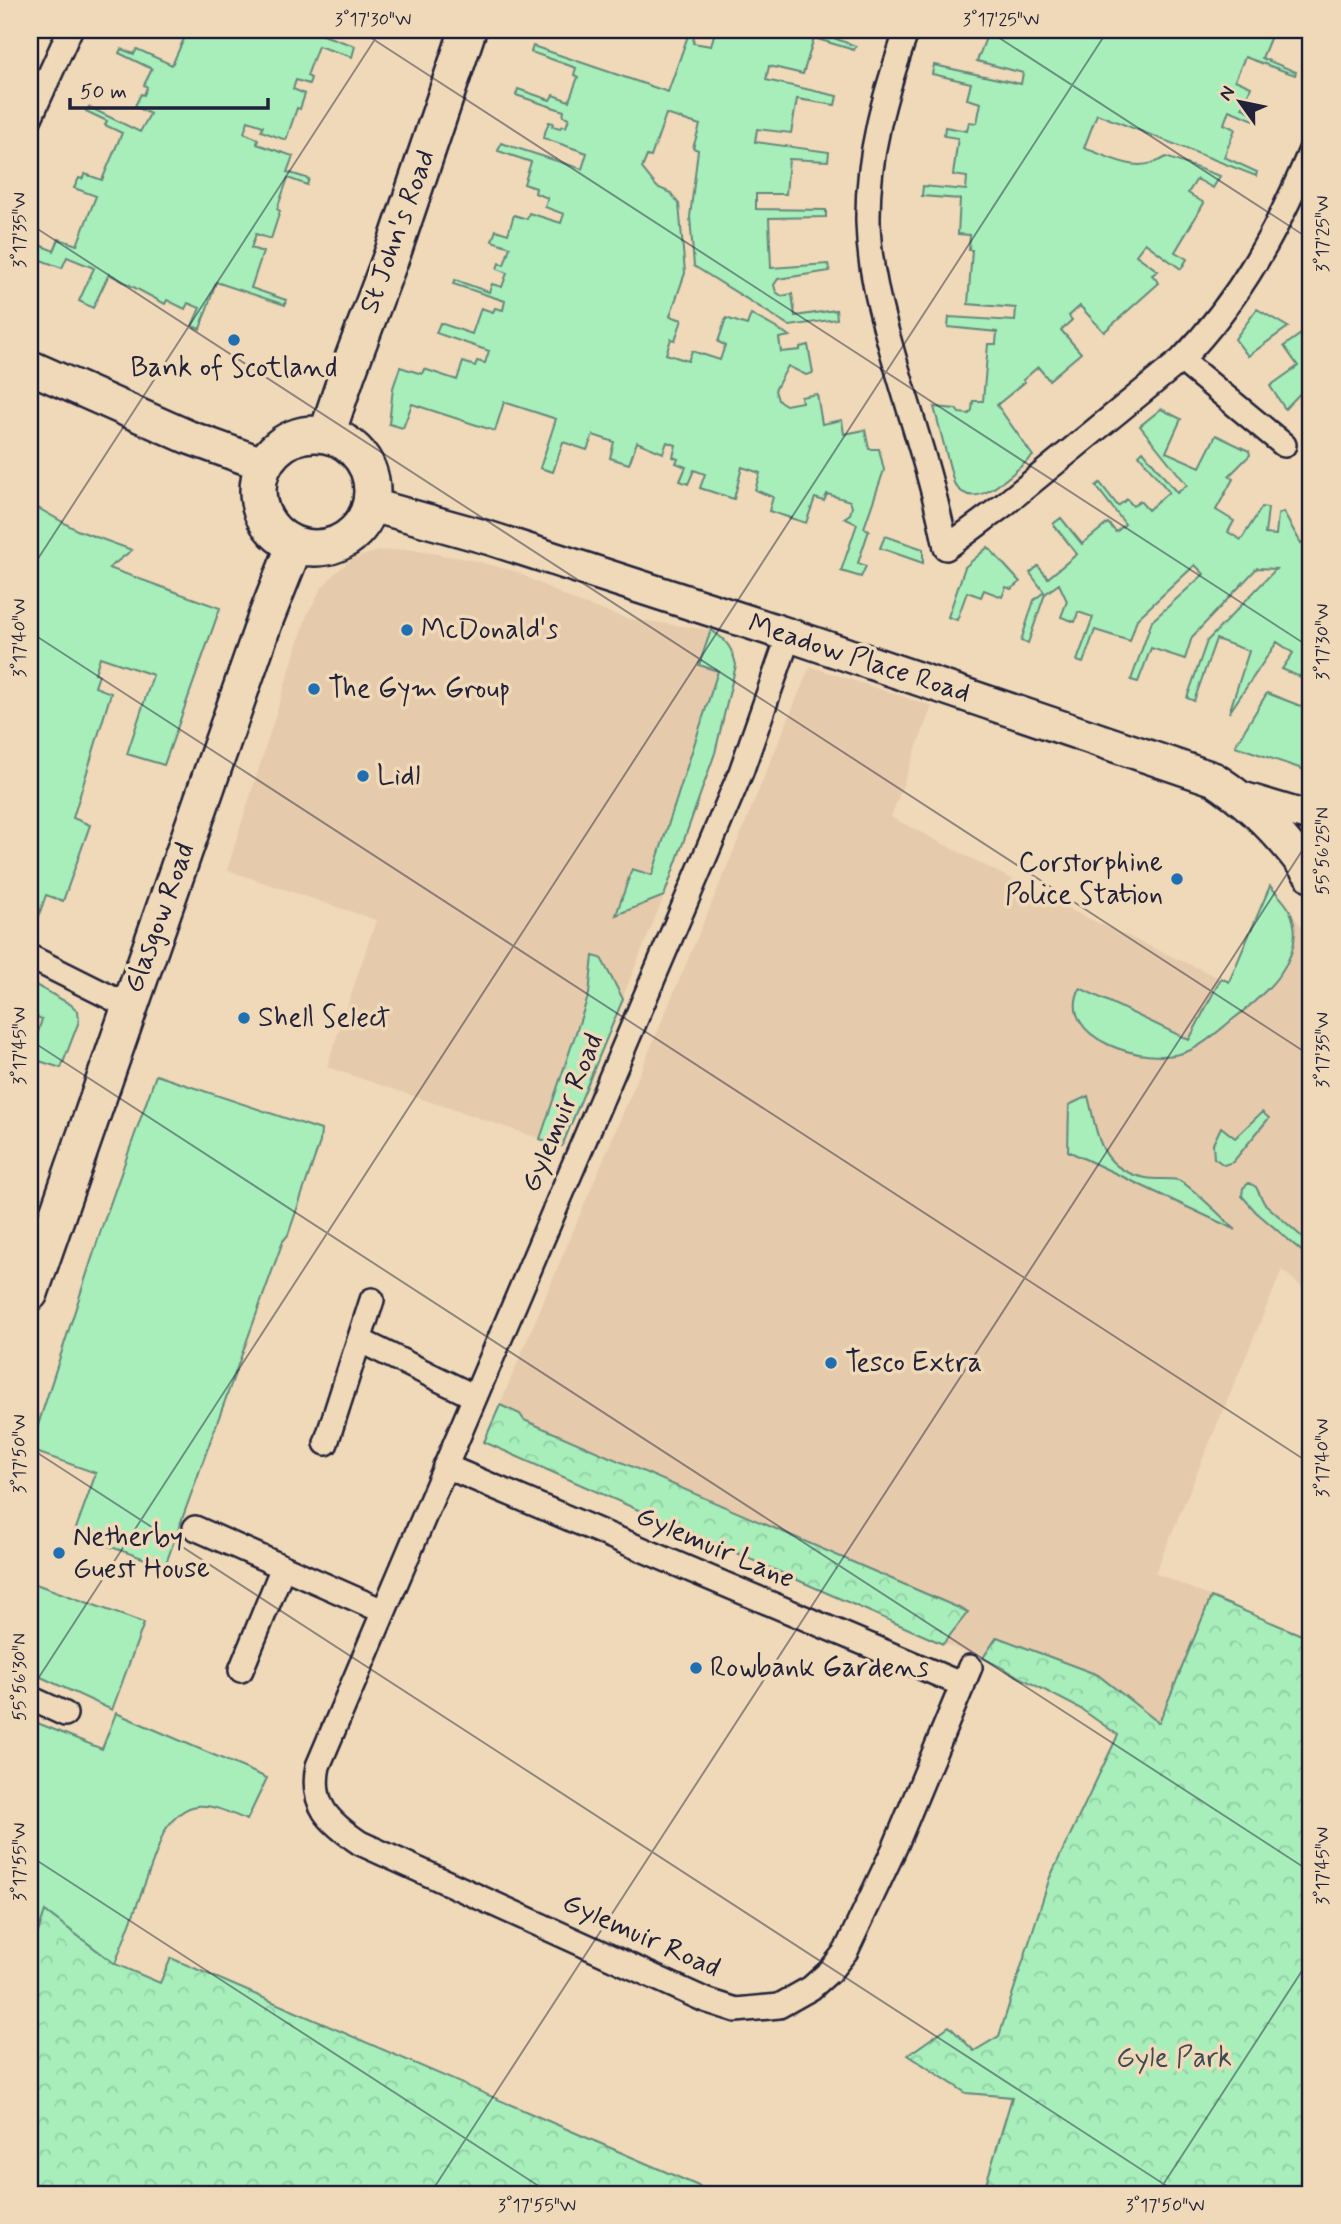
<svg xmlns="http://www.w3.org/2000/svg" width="1341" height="2224" viewBox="0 0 1341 2224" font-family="Mynerve,sans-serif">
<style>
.built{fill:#e6caac}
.green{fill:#a7eebb;stroke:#64887b;stroke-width:2}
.forest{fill:url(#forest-crowns);stroke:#64887b;stroke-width:2}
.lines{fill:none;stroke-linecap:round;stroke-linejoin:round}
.minor-casing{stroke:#22223b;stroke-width:28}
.tertiary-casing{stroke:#22223b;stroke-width:33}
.secondary-casing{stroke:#22223b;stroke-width:37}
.primary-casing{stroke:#22223b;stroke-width:40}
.minor{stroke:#efd9b8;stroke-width:23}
.tertiary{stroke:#efd9b8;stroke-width:28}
.secondary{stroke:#efd9b8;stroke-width:32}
.primary{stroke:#efd9b8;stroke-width:35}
.ticks{fill:none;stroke:#22223b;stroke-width:2;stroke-opacity:0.45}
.poi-dot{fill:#1f6fb2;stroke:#efd9b8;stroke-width:2.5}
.labels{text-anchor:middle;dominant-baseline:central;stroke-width:7;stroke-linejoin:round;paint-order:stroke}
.street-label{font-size:28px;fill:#22223b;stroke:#efd9b8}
.poi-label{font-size:28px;fill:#22223b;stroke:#efd9b8;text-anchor:start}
.park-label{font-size:28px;fill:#3d4b55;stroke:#efd9b8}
.neatline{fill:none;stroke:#22223b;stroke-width:2.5}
.ticks-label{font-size:18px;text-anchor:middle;fill:#22223b}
</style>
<defs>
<pattern id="forest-crowns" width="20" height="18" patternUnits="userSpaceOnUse" patternTransform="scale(1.75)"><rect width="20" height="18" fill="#a7eebb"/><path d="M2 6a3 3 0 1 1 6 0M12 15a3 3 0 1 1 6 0" fill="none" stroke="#8fcca2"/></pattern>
</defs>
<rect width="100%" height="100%" fill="#efd9b8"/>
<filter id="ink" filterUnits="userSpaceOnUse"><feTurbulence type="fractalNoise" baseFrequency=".0143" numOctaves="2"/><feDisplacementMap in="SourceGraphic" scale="14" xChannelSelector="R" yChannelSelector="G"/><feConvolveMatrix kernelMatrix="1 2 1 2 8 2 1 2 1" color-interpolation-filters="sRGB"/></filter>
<g filter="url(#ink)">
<!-- built -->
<path class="built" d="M408,549L472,560L517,572L575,601L625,618L711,630L725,639L733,650L736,665L715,753L664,896L562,1146L327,1067L376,920L227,870L307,615L321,589L335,573L352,559L378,551Z
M812,667L932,706L891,817L1081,915L1228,982L1270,886L1311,939V1295L1282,1270L1155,1573L1211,1597L1154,1735L484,1442L724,874L808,671Z"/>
<!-- green -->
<path class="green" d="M188,30H308L355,46L352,57L318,46L307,76L311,78L309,84L296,80L293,89L305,94L300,109L297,108L286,140L261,131L263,126L248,121L244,133L258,139L257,144L293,156L287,172L309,179L307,185L288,178L277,209L280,211L271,239L256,234L251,248L263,252L251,288L286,300L285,305L216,282L200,329L192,326L200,308L188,303L185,309L167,300L165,304L109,274L93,308L79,301L94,268L67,257L62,268L30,256V241L54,251L59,239L77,245L96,196L74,188L79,178L82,179L85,174L102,180L122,133L105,125L107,121L86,111L89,107L140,132L150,114L135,106L141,94L144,95L147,87L144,85L152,69L119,53L121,49L134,54L137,49L172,65Z
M690,30H695L693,43L711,46L715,31L713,30H811L856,46L854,50L814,38L803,74L769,66L766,80L837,96L835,105L797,99L791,133L757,129L755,142L829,152L828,161L789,159L786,194H756V209L826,210V217L769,218L771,268L828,264L830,271L778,279L774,285L776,292L782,296L792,294L795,316L836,310L837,319L790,326L694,266L690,217L698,150L693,148L700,125L666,114L651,157L647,156L642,168L657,187L671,193L679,204L685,273L670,316L682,320L675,340L671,339L666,354L688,361L692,351L720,360L725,345L718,342L726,318L747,325L751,314L790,336L779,338L781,352L800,350V347L808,345L813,373L806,375L788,366L775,390L778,400L786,405L802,402L801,397L817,394L822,424L842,420L844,434L865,430L869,449H879L884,470L864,528L869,530L858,563L866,566L861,577L841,571L857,524L844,518L850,514L852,507L850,501L827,494L824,501L815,498L806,523L769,511L773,497L755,490L760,473L742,467L734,499L700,488L705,474L694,470L688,484L680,481L686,467L676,463L678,459L673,457L676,445L667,442L663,453L637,442L629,464L610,458L614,442L593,435L587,450L563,442L553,472L540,468L556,419L504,402L495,431L412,404L403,428L389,424L393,388L400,367L422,374L424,369L457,380L463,362L475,366L477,361L485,363L489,351L436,333L440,323L472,334L481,308L493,312L495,308L503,310L505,301L453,284L455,280L489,292L492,284L502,287L507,273L497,269L499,263L504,265L510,247L492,241L496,230L508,234L514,215L527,219L529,213L561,223L564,214L545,207L548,198L535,193L536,188L524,184L531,162L498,151L501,143L582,169L587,153L543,138L549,122L553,123L552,126L560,128L562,126L566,127L569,118L563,116L564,111L516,95L518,89L550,100L553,95L569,101L578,77L574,75L576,68L531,52L533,46L668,92Z
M989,30H1029L1039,33L1040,30H1270L1273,31L1262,58L1296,72L1295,75L1245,57L1235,80L1251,87L1242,108L1256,114L1254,120L1229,110L1224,124L1235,129L1224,157L1257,172L1256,176L1097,114L1084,148C1113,158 1137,175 1166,157L1220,176L1213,188L1197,179L1188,193L1204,203L1175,252L1187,259L1181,269L1145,243L1136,255L1158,271L1152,275L1159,283L1104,332L1080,306L1069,316L1072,320L1061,330L1081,353L1049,380L1038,367L1023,380L1025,382L997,405L1033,456C1013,472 974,517 954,483L934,407L956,409L959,413L969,414L972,410L973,401H983L988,344H996L997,332L948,327L949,317L1015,321L1016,308L968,304L972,250H969L970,235L958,234L960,199L922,196L923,186L966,190L967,177L953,175L958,138L944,136L945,127L967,131L969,122L977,123L981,103L967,99L971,83L932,74L934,65L1021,84L1023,73L977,61Z
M1257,309L1288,327L1248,356L1235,339Z
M1311,327V382L1285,409L1270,386L1298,366L1284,346L1301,334L1305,336Z
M1161,409L1181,419L1166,452L1200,467L1216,435L1249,451L1250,455L1229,476L1233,479L1216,510L1234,521L1228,532L1241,540L1262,507L1268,508L1265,534L1276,535L1278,515L1283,512L1301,543L1311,537V651L1309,650L1300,677L1282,669L1293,653L1277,642L1229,713L1249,651L1216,639L1194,701L1187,698L1207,641L1276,569L1257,568L1192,637L1185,659L1151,648L1138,682L1131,680L1152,621L1204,574L1195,565L1137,619L1130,641L1095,630L1083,663L1077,661L1093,617L1078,612L1075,622L1061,617L1067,601L1059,584L1045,594L1028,643L1021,641L1034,600L1044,592L1030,573L1038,566L1048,578L1077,554L1053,524L1061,518L1082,544L1108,523L1116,532L1125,524L1096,486L1100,483L1118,506L1127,499L1133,506L1140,501L1148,510L1169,492L1139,455L1143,451L1177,493L1187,485L1140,426Z
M38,508L77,530L132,550L109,568L220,608L164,765L127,754L153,675L100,657L95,673L99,675L95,687L111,693L73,818L90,825L63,901L46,895L36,923L30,921V523Z
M885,536L923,549V563L880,548Z
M988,547L1020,582L1011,589L1006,587L1002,597L984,590L981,597L967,592L957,620L948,617L965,567Z
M711,630C726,640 732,647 736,665L715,753L664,896L616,915L632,869L652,875L718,671L699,665Z
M1267,693L1311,710V772L1235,746Z
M1270,886C1276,893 1286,902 1290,911C1310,957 1263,996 1232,1020C1217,1032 1202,1047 1183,1053C1146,1065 1055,1040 1080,988L1189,1040L1221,978L1229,982Z
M593,956L601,958L623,999L562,1146L540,1139L589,994Z
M30,982L70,1004L78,1011L79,1021L61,1068L30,1058L42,1019L30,1014Z
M156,1075L321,1130L320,1142L288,1235L283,1241L165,1566L74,1534L96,1473L30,1450L103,1224Z
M1088,1096C1098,1134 1098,1169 1146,1178C1156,1180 1169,1178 1178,1180C1187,1182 1226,1221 1236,1230L1068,1151L1069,1105Z
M1262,1112L1269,1118L1233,1162L1224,1165L1214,1158L1213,1144L1221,1127L1235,1138Z
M1249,1183L1256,1187L1264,1203L1311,1245V1259L1256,1212L1242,1196L1243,1188Z
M30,1582L144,1623L112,1710L30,1672Z
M116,1713L267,1778L247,1820C211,1805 189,1793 164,1832L115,1964L46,1912L30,1957V1720L102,1749Z"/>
<!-- forest -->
<path class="forest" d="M500,1405L520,1414L524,1420L968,1612L943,1644L484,1442Z
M1211,1597L1311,1639V2194H983L1012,2097L966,2093L908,2055L949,2026L974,2051L999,2036L1050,1877L1118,1735L1081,1709L983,1658L997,1637L1098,1675L1159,1723Z
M45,1911L115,1964L160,1983L171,1958L717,2194H30V1956Z"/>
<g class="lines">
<!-- minor casing -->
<g class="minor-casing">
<path id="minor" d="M907,30C885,93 867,154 868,222C869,269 881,313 894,358C912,421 934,484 946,548L1005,504L1181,360C1241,298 1278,229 1311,150
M30,118L70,30
M1181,360L1284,445
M789,635L741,772L318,1766C310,1805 329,1822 360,1843L705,2000L736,2010L779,2006L811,1988L830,1971L846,1951L895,1847L970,1667
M30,957L128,1006
M359,1340L475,1397
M326,1443L372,1300
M445,1466L963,1685
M195,1528L383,1611
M241,1670L283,1567
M30,1698L65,1714"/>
</g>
<!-- tertiary casing -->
<g class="tertiary-casing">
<path id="tertiary" d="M1241,796L1311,817"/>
</g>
<!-- secondary casing -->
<g class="secondary-casing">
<path id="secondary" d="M30,367L188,437L263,464
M371,505L489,538L789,635L1214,779C1254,805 1284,837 1311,875"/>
</g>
<!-- primary casing -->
<g class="primary-casing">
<path id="primary" d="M258 491a57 57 0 1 1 114 0a57 57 0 1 1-114 0Z
M327,434L347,374L393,252L468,30
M30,1293L265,620L295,545"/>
</g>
<!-- minor -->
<use href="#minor" class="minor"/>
<!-- tertiary -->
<use href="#tertiary" class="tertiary"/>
<!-- secondary -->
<use href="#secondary" class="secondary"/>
<!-- primary -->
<use href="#primary" class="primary"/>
</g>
</g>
<!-- ticks -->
<path class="ticks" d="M359,30L1311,648M987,30L1311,240M30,224L1311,1056M30,571L381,30M30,632L1311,1464M30,1040L1311,1872M30,1448L1179,2194M30,1691L1108,30M30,1856L551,2194M430,2194L1311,837M1157,2194L1311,1957"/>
<!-- markers -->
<g class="poi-dot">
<circle cx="234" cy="340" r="7"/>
<circle cx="407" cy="630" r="7"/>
<circle cx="314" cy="689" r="7"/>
<circle cx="363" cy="776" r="7"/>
<circle cx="1177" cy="879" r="7"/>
<circle cx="244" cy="1018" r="7"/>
<circle cx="831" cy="1363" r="7"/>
<circle cx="59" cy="1553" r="7"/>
<circle cx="696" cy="1668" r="7"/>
</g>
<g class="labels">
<!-- street labels -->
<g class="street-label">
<text transform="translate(398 232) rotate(-70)">St John's Road</text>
<text transform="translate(859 659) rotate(18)">Meadow Place Road</text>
<text transform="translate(160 918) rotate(-70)">Glasgow Road</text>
<text transform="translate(563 1113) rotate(-67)">Gylemuir Road</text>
<text transform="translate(715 1548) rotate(23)">Gylemuir Lane</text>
<text transform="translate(641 1936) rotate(24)">Gylemuir Road</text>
</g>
<!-- poi labels -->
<g class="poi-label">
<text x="234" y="368" text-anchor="middle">Bank of Scotland</text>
<text x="421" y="630">McDonald's</text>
<text x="328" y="689">The Gym Group</text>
<text x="377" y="776">Lidl</text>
<text x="1163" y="863" text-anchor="end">Corstorphine<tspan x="1163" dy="32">Police Station</tspan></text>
<text x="258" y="1018">Shell Select</text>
<text x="845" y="1363">Tesco Extra</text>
<text x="73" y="1537">Netherby<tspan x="73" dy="32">Guest House</tspan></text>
<text x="710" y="1668">Rowbank Gardens</text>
</g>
<!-- park labels -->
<g class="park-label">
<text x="1174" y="2058">Gyle Park</text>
</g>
</g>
<!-- margin -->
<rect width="1341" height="2224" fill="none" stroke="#efd9b8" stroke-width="77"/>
<!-- north arrow -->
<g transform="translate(1240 102) rotate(303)" stroke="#efd9b8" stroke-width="5" paint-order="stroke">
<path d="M0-5L12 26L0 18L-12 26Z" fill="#22223b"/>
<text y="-10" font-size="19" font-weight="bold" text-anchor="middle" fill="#22223b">N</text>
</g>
<!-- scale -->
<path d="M70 98v10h198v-10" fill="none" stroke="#22223b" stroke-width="3.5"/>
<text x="80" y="98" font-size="21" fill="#22223b" stroke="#efd9b8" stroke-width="5" paint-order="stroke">50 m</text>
<rect x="38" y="38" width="1264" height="2148" class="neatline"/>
<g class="ticks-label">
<text x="373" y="25">3°17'30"W</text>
<text x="1001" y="25">3°17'25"W</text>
<text transform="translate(19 230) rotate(-90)" y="6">3°17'35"W</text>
<text transform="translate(1322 234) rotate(-90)" y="6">3°17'25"W</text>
<text transform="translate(19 638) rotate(-90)" y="6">3°17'40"W</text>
<text transform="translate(1322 642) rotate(-90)" y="6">3°17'30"W</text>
<text transform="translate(1322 851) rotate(-90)" y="6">55°56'25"N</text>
<text transform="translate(19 1046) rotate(-90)" y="6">3°17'45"W</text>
<text transform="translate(1322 1050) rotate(-90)" y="6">3°17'35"W</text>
<text transform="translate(19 1454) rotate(-90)" y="6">3°17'50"W</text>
<text transform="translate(1322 1458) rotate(-90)" y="6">3°17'40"W</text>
<text transform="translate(19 1677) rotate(-90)" y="6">55°56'30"N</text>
<text transform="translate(19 1862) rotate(-90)" y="6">3°17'55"W</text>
<text transform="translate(1322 1866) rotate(-90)" y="6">3°17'45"W</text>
<text x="537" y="2211">3°17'55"W</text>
<text x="1165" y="2211">3°17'50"W</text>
</g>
</svg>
